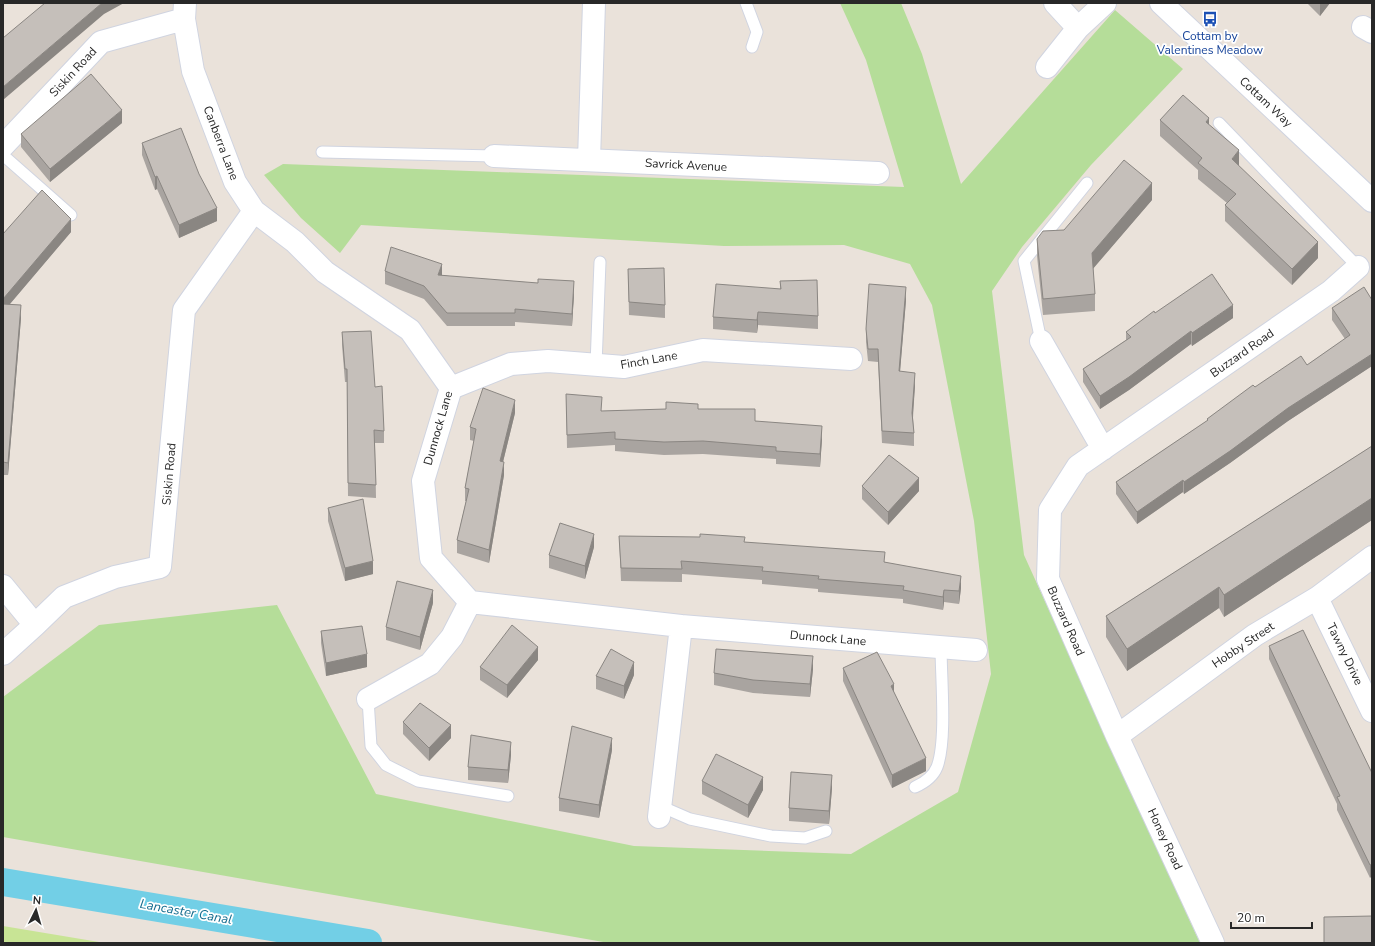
<svg xmlns="http://www.w3.org/2000/svg" width="1375" height="946" viewBox="0 0 1375 946" font-family="'Nunito Sans',sans-serif">
<style>
.green{fill:#b5dd99}
.pitch{fill:#c8e495}
.lines{fill:none;stroke-linecap:round;stroke-linejoin:round}
.canal{stroke:#72cfe6;stroke-width:28}
.service-casing{stroke:#d0d4e0;stroke-width:13}
.minor-casing{stroke:#d0d4e0;stroke-width:24}
.secondary-casing{stroke:#d0d4e0;stroke-width:24}
.service{stroke:#fff;stroke-width:11}
.minor{stroke:#fff;stroke-width:22}
.secondary{stroke:#fff;stroke-width:22}
.wall{fill:#a9a4a0}
.shaded-wall{fill:#8a8682}
.building{fill:#c5bfba;stroke:#8a8682}
.labels{text-anchor:middle;dominant-baseline:central;stroke-width:3.5;stroke-linejoin:round;paint-order:stroke}
.transit-label{font-size:12px;fill:#164399;stroke:#fff}
.street-label{font-size:12px;fill:#282828;stroke:#fff}
.water-label{font-size:13px;font-style:italic;fill:#156d8f;stroke:#fff}
</style>
<rect width="100%" height="100%" fill="#eae2da"/>
<!-- green -->
<path class="green" d="M840,3H901L922,54L961,184L1115,10L1183,69L1091,165L1022,247L992,291L1024,555L1200,943H609L3,837V697L99,625L277,605L376,794L634,846L851,854L958,792L991,674L974,521L932,305L910,264L844,245L724,246L361,225L340,253L301,218L264,175L283,164L904,187L866,60Z"/>
<!-- pitch -->
<path class="pitch" d="M3,926L105,943H3Z"/>
<g class="lines">
<!-- canal -->
<path class="canal" d="M3,882L368,943"/>
<!-- service casing -->
<g class="service-casing">
<path id="service" d="M746,3L757,32L752,47
M1219,123L1358,267
M322,152L494,156
M3,155L71,215
M1041,341L1024,261L1087,183
M596,365L600,262
M368,699L371,746L386,765L418,781L508,796
M915,787C924,783 933,777 937,767C947,741 941,677 941,647
M660,806L690,819L771,836L805,838L826,831"/>
</g>
<!-- minor casing -->
<g class="minor-casing">
<path id="minor" d="M185,3L184,19L193,71L235,182L254,211L295,242L325,272L410,330L451,388L423,481L431,558L470,602L681,626L976,650
M1055,3L1078,28
M1363,27L1372,32
M1047,67L1078,28L1105,3
M3,146L101,42L184,19
M494,156L878,173
M589,160L594,3
M1041,341L1103,449
M451,388L511,364L548,361L624,367L703,350L851,359
M3,586L35,625L64,597L115,577L160,567L184,310L254,211
M1317,598L1372,711
M3,654L35,625
M368,699L430,664L452,637L470,602
M1117,736L1255,635L1317,598L1372,557
M659,817L681,626
M1213,943L1117,736L1048,579L1050,510L1078,466L1331,291L1358,267"/>
</g>
<!-- secondary casing -->
<g class="secondary-casing">
<path id="secondary" d="M1161,3L1372,201"/>
</g>
<!-- service -->
<use href="#service" class="service"/>
<!-- minor -->
<use href="#minor" class="minor"/>
<!-- secondary -->
<use href="#secondary" class="secondary"/>
</g>
<!-- wall -->
<path class="wall" d="M1307,3H1330L1320,16Z
M1160,120L1209,125L1239,166L1318,258L1292,285L1225,221V205L1227,203L1198,179V170L1160,136Z
M122,123L50,182L21,147V134Z
M142,143L217,221L179,238L157,189L155,190L142,155Z
M1152,200L1093,268L1095,294V311L1043,315L1037,256V239Z
M71,232L10,304L21,318L8,475H3V234Z
M628,269L665,305V318L629,315Z
M385,271L442,275L574,294L572,326L515,322V326H447L424,299L385,284Z
M780,281L818,316V329L758,325L757,333L713,329V317L780,289Z
M906,300L900,371L915,385L913,418L914,433V446L882,443L878,362L868,361L866,342V329Z
M1372,300V366L1288,421L1230,463L1184,494L1183,492L1137,524L1116,494V482L1207,421V419L1255,387L1307,365L1345,339L1332,320V308Z
M1155,313L1233,318L1192,346L1191,344L1129,390L1100,409L1083,382V369L1126,340V332Z
M342,332L375,387L384,431V443H375L376,498L348,496L347,382H345L342,345Z
M566,394L602,411L698,409L755,421L822,439L820,467L776,464V459L703,454L664,455L615,451V445L567,448Z
M515,413L503,462L504,475L489,563L457,553V540L466,501H465V488L474,441L470,440V427Z
M1372,446V520L1224,617L1219,608L1127,671L1106,637V616Z
M862,486L919,491L888,525L862,499Z
M328,508L373,574L345,581L328,521Z
M619,536L745,542L885,562L961,588L959,604L944,602L943,610L903,603V599L818,592V589L762,584V580L682,574V582L621,581Z
M594,547L585,579L549,568V555Z
M433,603L420,650L386,640V627Z
M1372,615V631L1371,630V617Z
M321,631L367,667L326,676L321,643Z
M1269,646L1372,773L1370,878L1337,810V804L1269,659Z
M538,660L507,698L480,680V667Z
M843,668L926,771L892,788L843,681Z
M813,669L810,697L753,693L714,685V673Z
M634,675L624,699L596,689V676Z
M403,722L451,738L429,761L403,734Z
M612,750L599,818L559,811V798Z
M511,755L508,783L468,780V767Z
M702,781L763,790L748,818L702,794Z
M832,788L829,824L789,821V808Z"/>
<!-- shaded-wall -->
<path class="shaded-wall" d="M102,3H124L104,14L3,100V87Z
M1320,3H1330L1320,16Z
M122,110V123L50,182V169Z
M1209,118V135L1206,122Z
M1239,150V166L1232,159Z
M157,176V189L155,190V177Z
M1152,183V200L1092,270V253Z
M217,208V221L179,238V225Z
M71,219V232L3,312V299Z
M1318,242V258L1292,285V269Z
M442,264V276L438,275Z
M574,281V294L572,326V314Z
M906,287V300L899,384V371Z
M21,305V318L8,475V463Z
M1233,305V318L1192,346V333Z
M758,312V325L757,333V320Z
M1191,331V344L1129,390L1100,409V396Z
M1372,354V366L1288,421L1230,463L1184,494V482L1288,408Z
M915,373V385L912,426V413Z
M515,400V413L500,474V461Z
M822,426V439L820,467V454Z
M504,462V475L489,563V550Z
M919,478V491L888,525V512Z
M1183,480V492L1137,524V512Z
M1372,498V520L1224,617V595Z
M594,534V547L585,579V566Z
M373,561V574L345,581V568Z
M961,576V588L959,604V591Z
M1219,587V608L1127,671V649Z
M433,590V603L420,650V637Z
M944,590V602L943,610V597Z
M538,647V660L507,698V685Z
M367,654V667L326,676V663Z
M813,656V669L810,697V684Z
M634,662V675L624,699V686Z
M894,684V697L891,686Z
M451,725V738L429,761V748Z
M612,738V750L599,818V805Z
M511,742V755L508,783V770Z
M926,758V771L892,788V775Z
M832,775V788L829,824V811Z
M763,777V790L748,818V805Z
M1372,864V876L1370,878V865Z"/>
<!-- building -->
<path class="building" d="M45,3H102L3,87V38Z
M91,74L122,110L50,169L21,134Z
M1183,95L1209,118L1206,122L1239,150L1232,159L1318,242L1292,269L1225,205L1236,194L1198,163L1202,158L1160,120Z
M181,128L199,174L217,208L179,225L157,176L155,177L142,143Z
M1124,160L1152,183L1092,253L1095,294L1043,299L1037,239L1043,231L1064,230Z
M42,190L71,219L3,299V234Z
M391,247L442,264L438,275L538,283V279L574,281L572,314L515,309V313H447L424,286L385,271Z
M664,268L665,305L629,302L628,269Z
M1212,274L1233,305L1192,333L1191,331L1129,377L1100,396L1083,369L1131,337L1126,332L1154,311L1155,313Z
M817,280L818,316L758,312L757,320L713,317L716,284L781,289L780,281Z
M869,284L906,287L899,371L915,373L912,413L914,433L882,431L878,349H868L866,329Z
M1364,287L1372,300V354L1288,408L1230,451L1184,482L1183,480L1137,512L1116,482L1208,420L1207,419L1253,385L1255,387L1301,356L1307,365L1350,335L1332,308Z
M3,304L21,305L8,463L3,462Z
M371,331L375,387L382,386L384,431L374,430L376,485L348,483L347,369H345L342,332Z
M483,388L515,400L500,461L504,462L489,550L457,540L469,489L465,488L476,429L470,427Z
M566,394L602,397L601,411L666,409V402L698,404V409H755V421L822,426L820,454L776,451V447L703,441L664,442L615,439V432L567,435Z
M1372,446V498L1224,595L1219,587L1127,649L1106,616Z
M889,455L919,478L888,512L862,486Z
M363,499L373,561L345,568L328,508Z
M560,523L594,534L585,566L549,555Z
M700,534L745,537L744,542L885,552L884,562L961,576L959,591L944,590L943,597L903,590L904,586L818,579L819,576L762,571L763,567L681,561L682,569L621,568L619,536L700,537Z
M397,581L433,590L420,637L386,627Z
M512,625L538,647L507,685L480,667Z
M362,626L367,654L326,663L321,631Z
M1303,630L1372,773V864L1370,865L1337,797L1340,796L1269,646Z
M611,649L634,662L624,686L596,676Z
M716,649L813,656L810,684L753,680L714,673Z
M877,652L894,684L891,686L926,758L892,775L843,668Z
M420,703L451,725L429,748L403,722Z
M572,726L612,738L599,805L559,798Z
M471,735L511,742L508,770L468,767Z
M716,754L763,777L748,805L702,781Z
M791,772L832,775L829,811L789,808Z
M1372,916V943H1324V917Z"/>
<!-- icons -->
<defs>
<g id="bus-bare" transform="scale(1.2)"><path d="M-5-6H5V4H4V6H2V4H-2V6H-4V4H-5ZM-3.5-4V0h7V-4ZM-3.5 1.2v1.5H-2V1.2ZM2 1.2v1.5H3.5V1.2Z" fill="#1a4fb4" stroke="#fff" stroke-width="2.5" paint-order="stroke"/></g>
</defs>
<g fill-rule="evenodd">
<use href="#bus-bare" x="1210" y="19"/>
</g>
<g class="labels">
<!-- transit labels -->
<g class="transit-label">
<text x="1210" y="36">Cottam by<tspan x="1210" dy="14">Valentines Meadow</tspan></text>
</g>
<!-- street labels -->
<g class="street-label">
<text transform="translate(73 72) rotate(-47)">Siskin Road</text>
<text transform="translate(1266 102) rotate(43)">Cottam Way</text>
<text transform="translate(221 143) rotate(69)">Canberra Lane</text>
<text transform="translate(686 165) rotate(3)">Savrick Avenue</text>
<text transform="translate(1242 353) rotate(-35)">Buzzard Road</text>
<text transform="translate(649 360) rotate(-10)">Finch Lane</text>
<text transform="translate(438 428) rotate(-74)">Dunnock Lane</text>
<text transform="translate(169 474) rotate(-85)">Siskin Road</text>
<text transform="translate(1066 621) rotate(66)">Buzzard Road</text>
<text transform="translate(828 638) rotate(5)">Dunnock Lane</text>
<text transform="translate(1243 645) rotate(-34)">Hobby Street</text>
<text transform="translate(1345 654) rotate(64)">Tawny Drive</text>
<text transform="translate(1165 839) rotate(65)">Honey Road</text>
</g>
<!-- water labels -->
<g class="water-label">
<text transform="translate(186 912) rotate(10)">Lancaster Canal</text>
</g>
</g>
<!-- border -->
<rect width="1375" height="946" fill="none" stroke="#282828" stroke-width="8"/>
<!-- north arrow -->
<g transform="translate(36 910) rotate(5)" stroke="#ffffff" stroke-width="3" paint-order="stroke">
<path d="M0-3L7 15L0 10L-7 15Z" fill="#282828"/>
<text y="-6" font-size="11" font-weight="bold" text-anchor="middle" fill="#282828">N</text>
</g>
<!-- scale -->
<path d="M1231 922v6h81v-6" fill="none" stroke="#282828" stroke-width="2"/>
<text x="1237" y="922" font-size="12" fill="#282828" stroke="#ffffff" stroke-width="3" paint-order="stroke">20 m</text>
</svg>
